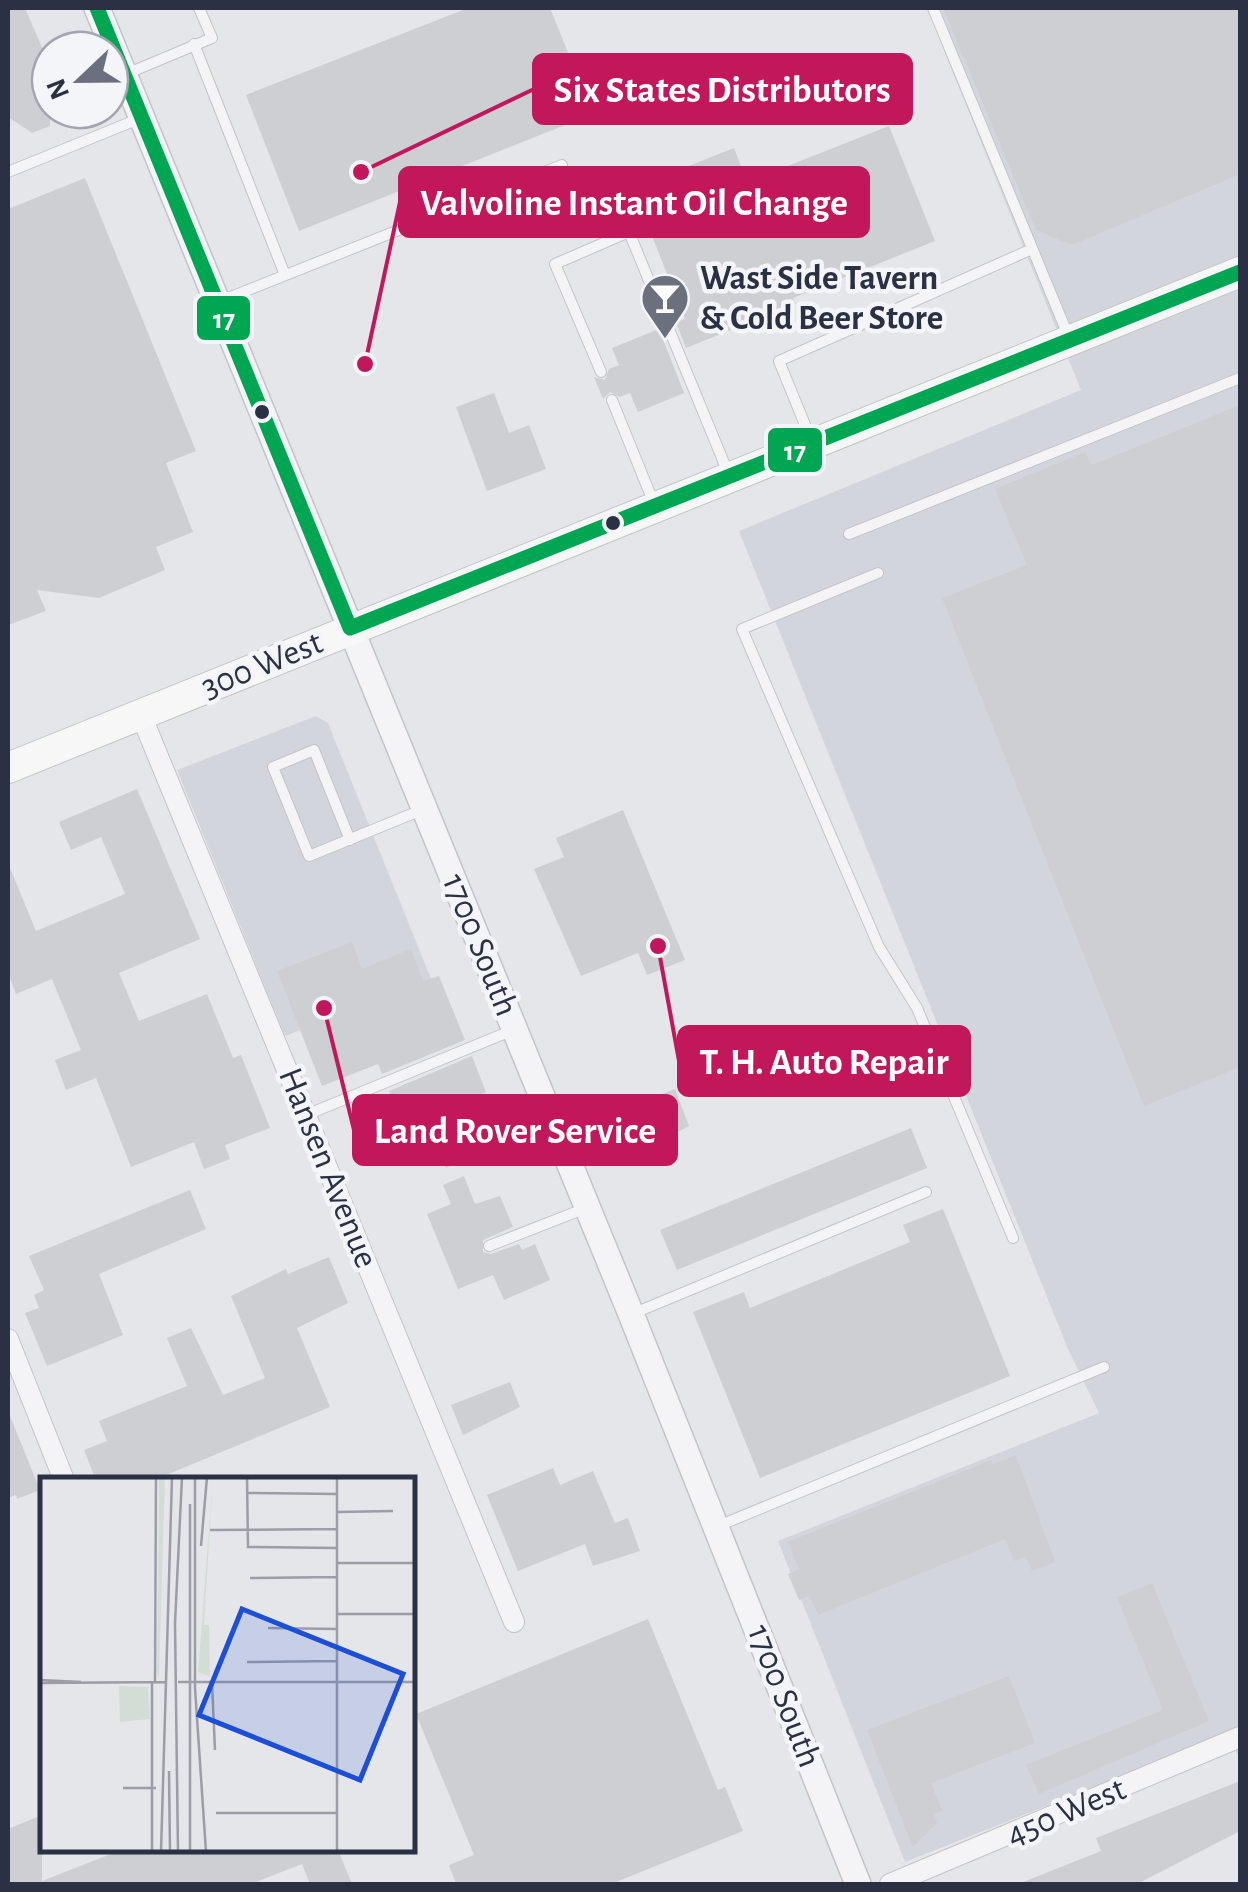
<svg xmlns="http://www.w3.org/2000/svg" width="1248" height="1892" viewBox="0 0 1248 1892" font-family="'Alegreya Sans',sans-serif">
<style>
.built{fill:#d3d5dc}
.building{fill:#cecfd2}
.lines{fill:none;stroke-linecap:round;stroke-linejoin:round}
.service-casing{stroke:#c3c4c7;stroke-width:12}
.minor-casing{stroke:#c3c4c7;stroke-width:22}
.tertiary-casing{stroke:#c3c4c7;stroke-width:28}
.secondary-casing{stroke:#c3c4c7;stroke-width:32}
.service{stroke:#f4f4f6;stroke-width:10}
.minor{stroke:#f4f4f6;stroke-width:20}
.tertiary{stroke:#f4f4f6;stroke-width:25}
.secondary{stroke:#f7f7f8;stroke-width:30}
.bus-1-casing{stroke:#f3f5f8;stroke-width:22}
.bus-1{stroke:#00a651;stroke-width:15}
.bus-dot{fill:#2b3044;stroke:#f3f5f8;stroke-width:4}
.labels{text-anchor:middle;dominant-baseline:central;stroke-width:9;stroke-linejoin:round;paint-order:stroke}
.poi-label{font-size:35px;font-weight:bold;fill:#2b3044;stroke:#f3f5f8;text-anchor:start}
.street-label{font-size:35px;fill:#2b3044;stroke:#f3f5f8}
.inset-road{fill:none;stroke:#9b9da7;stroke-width:2.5}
.view{fill:#1d4ed8;fill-opacity:0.15;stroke:#1d4ed8;stroke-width:5}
.inset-edge{fill:none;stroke:#2b3044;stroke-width:5}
.leader{fill:none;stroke:#c2185b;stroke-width:4}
.callout-dot{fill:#c2185b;stroke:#f3f5f8;stroke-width:4}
.callout{fill:#c2185b;stroke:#c2185b;stroke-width:4}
.callout-label{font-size:38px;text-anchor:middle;font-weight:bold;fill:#fff}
.line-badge{stroke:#f3f5f8;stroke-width:4}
.badge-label{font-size:28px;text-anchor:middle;font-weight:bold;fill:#fff}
</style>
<rect width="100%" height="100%" fill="#e5e6e9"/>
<!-- built -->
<path class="built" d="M927,8H1240V1758L1226,1735L905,1862L778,1541L1099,1413L1068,1349L739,531L1081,390Z
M316,716L328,723L431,979L285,1036L177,770Z"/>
<!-- building -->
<path class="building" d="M8,8H25L50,66V126L32,133L8,117Z
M468,8H550L593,114L299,231L246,95Z
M943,8H1240V174L1072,245L1036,230Z
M889,126L935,241L793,298L796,304L686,348L676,322L685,319L633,188L734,148L747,182Z
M85,178L196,451L166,463L193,532L156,547L165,570L99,598L37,590L46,611L8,625V209Z
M659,329L684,393L638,412L630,393L620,397L610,392L603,399L594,377L605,380L609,369L619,365L612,348Z
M494,393L509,433L529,425L546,469L487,491L456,407Z
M1240,405V1067L1144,1106L942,598L1027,565L995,489L1085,452L1092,465Z
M137,789L200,939L119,973L139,1021L207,994L233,1058L241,1055L270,1128L225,1145L230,1159L204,1169L194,1142L131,1167L96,1078L66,1090L55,1060L81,1050L52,979L16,994L8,973V863L36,931L125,894L101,837L71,850L59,822Z
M623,810L685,960L647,975L638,953L581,976L534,869L564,857L556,838Z
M352,942L362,969L411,949L423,981L439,976L465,1040L382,1074L378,1064L322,1086L277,971Z
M472,1056L486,1092L471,1098L490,1145L446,1168L425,1116L402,1125L389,1091Z
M675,1089L689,1126L628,1158L613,1125L630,1118L627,1108Z
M911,1128L927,1168L677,1270L660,1230Z
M464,1176L475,1204L500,1196L513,1227L483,1240V1252L491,1254L519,1244L522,1250L535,1244L550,1280L504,1300L493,1275L458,1289L427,1214L451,1204L443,1185Z
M190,1190L206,1229L99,1274L123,1335L47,1366L25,1313L39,1308L34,1295L44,1290L29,1256Z
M943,1209L1010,1376L760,1478L693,1312L744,1292L750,1308L828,1276L910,1242L903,1225Z
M329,1257L348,1303L297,1328L330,1407L154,1480H96L84,1450L107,1441L99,1421L187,1386L167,1338L191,1328L223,1395L265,1378L231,1296L286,1269L288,1274Z
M510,1382L520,1407L463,1435L451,1405Z
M8,1411L40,1490L17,1499L16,1495L8,1498Z
M1016,1455L1055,1562L1032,1571L1026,1556L1014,1561L1005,1539L818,1615L810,1596L799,1600L788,1574L799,1569L788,1542L991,1460L993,1464Z
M553,1468L560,1485L593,1471L615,1523L628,1518L640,1551L593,1566L585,1544L518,1571L487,1495Z
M1152,1583L1209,1721L1039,1794L1026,1765L1163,1710L1117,1597Z
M648,1619L718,1790L725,1787L743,1831L611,1884H456L449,1865L474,1855L416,1714Z
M1009,1676L1035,1743L931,1783L942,1811L934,1814L937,1823L913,1847L867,1730Z
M1240,1781V1831L1137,1884H1018L1101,1851L1096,1838Z
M42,1815V1881L121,1850H338L352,1884H310L302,1864L251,1884H8V1829Z"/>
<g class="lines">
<!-- service casing -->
<g class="service-casing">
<path id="service" d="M933,8L1068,335
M194,44L285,275
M126,74L212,38L199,8
M8,172L141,118
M218,302L562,165
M601,372L555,264L629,232L729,475
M612,400L655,506
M812,442L779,361L1032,249
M849,534L1240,378
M878,573L742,629L879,947L917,1008L1013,1238
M350,840L314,750L273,767L309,856L424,809
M306,1115L513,1030
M489,1246L586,1208
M632,1314L926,1192
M718,1526L1104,1367"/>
</g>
<!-- minor casing -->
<g class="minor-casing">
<path id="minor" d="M141,715L514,1622
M8,1339L64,1480
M890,1884L1240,1737"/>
</g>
<!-- tertiary casing -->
<g class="tertiary-casing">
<path id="tertiary" d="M97,8L631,1314L858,1884"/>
</g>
<!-- secondary casing -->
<g class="secondary-casing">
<path id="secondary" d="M8,768L1240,272"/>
</g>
<!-- service -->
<use href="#service" class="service"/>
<!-- minor -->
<use href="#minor" class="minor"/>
<!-- tertiary -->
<use href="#tertiary" class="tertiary"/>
<!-- secondary -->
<use href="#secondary" class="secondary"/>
<!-- bus-1 casing -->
<g class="bus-1-casing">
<path id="bus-1" d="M97,8L350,628
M350,628L1240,272"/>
</g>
<!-- bus-1 -->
<use href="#bus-1" class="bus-1"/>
</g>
<!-- icons -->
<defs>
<g id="bar-pin" transform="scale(2.5)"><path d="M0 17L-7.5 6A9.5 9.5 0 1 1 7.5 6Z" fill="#6c707e" stroke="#f3f5f8"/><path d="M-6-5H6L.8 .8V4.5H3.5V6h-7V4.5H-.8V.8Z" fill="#fff"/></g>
</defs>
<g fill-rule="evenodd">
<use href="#bar-pin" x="665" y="298"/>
</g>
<!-- markers -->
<g class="bus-dot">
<circle cx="262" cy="412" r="9"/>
<circle cx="613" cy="523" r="9"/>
</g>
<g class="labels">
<!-- poi labels -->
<g class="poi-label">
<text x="700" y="278">Wast Side Tavern<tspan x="700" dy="40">&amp; Cold Beer Store</tspan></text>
</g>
<!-- street labels -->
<g class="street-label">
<text transform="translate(262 665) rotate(-22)">300 West</text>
<text transform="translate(480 945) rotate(68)">1700 South</text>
<text transform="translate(328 1168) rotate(68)">Hansen Avenue</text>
<text transform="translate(784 1696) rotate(69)">1700 South</text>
<text transform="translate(1066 1812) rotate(-23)">450 West</text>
</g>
</g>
<!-- overview -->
<g transform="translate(40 1477)">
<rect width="375" height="375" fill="#e5e6e9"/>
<path d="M119,0H125L119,200L117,197ZM173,0L164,148H169L170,200L158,195ZM79,209L108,210L110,242L80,245Z" fill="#d4ddd5"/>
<path class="inset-road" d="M155,0V211L166,375M207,0L208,70L297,71M207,16L297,17M298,35L353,34M170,53L298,52M161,69L167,0M297,86H375M210,101L297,100M298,137H375M228,151L298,152M207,185L297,184M0,203L41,205M115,205L116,0M138,205H375M0,206L127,205M172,206L175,273M129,294L130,375M83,311H116M176,336H297M112,375V205M121,375L132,0M138,375L135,146L142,0M150,375V27M297,375V0"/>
<path class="view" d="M202,132L363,197L320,303L159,238Z"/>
<rect width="375" height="375" class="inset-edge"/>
</g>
<!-- callouts -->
<path class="leader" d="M361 172L534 89M365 364L400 202M658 946L679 1061M324 1008L354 1130"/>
<g class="callout-dot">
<circle cx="361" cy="172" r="10"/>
<circle cx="365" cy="364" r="10"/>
<circle cx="658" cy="946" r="10"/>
<circle cx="324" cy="1008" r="10"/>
</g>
<g class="callout">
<rect x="534" y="55" width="377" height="68" rx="10"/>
<rect x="400" y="168" width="468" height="68" rx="10"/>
<rect x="679" y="1027" width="290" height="68" rx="10"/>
<rect x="354" y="1096" width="322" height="68" rx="10"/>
</g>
<g class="callout-label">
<text x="722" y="102">Six States Distributors</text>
<text x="634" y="215">Valvoline Instant Oil Change</text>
<text x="824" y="1074">T. H. Auto Repair</text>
<text x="515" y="1143">Land Rover Service</text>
</g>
<g class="line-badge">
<rect x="195" y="294" width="57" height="48" rx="10" fill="#00a651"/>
<rect x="766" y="426" width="58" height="48" rx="10" fill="#00a651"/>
</g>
<g class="badge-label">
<text x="224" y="328">17</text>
<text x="795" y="460">17</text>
</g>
<!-- border -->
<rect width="1248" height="1892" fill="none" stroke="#2b3044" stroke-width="20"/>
<!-- north arrow -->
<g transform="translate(80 80) rotate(248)"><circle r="48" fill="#f3f5f8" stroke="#a3a6b0" stroke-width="2.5"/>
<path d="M0-8L18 38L0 25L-18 38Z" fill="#6c707e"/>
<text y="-15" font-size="28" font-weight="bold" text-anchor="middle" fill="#2b3044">N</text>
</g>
</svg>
